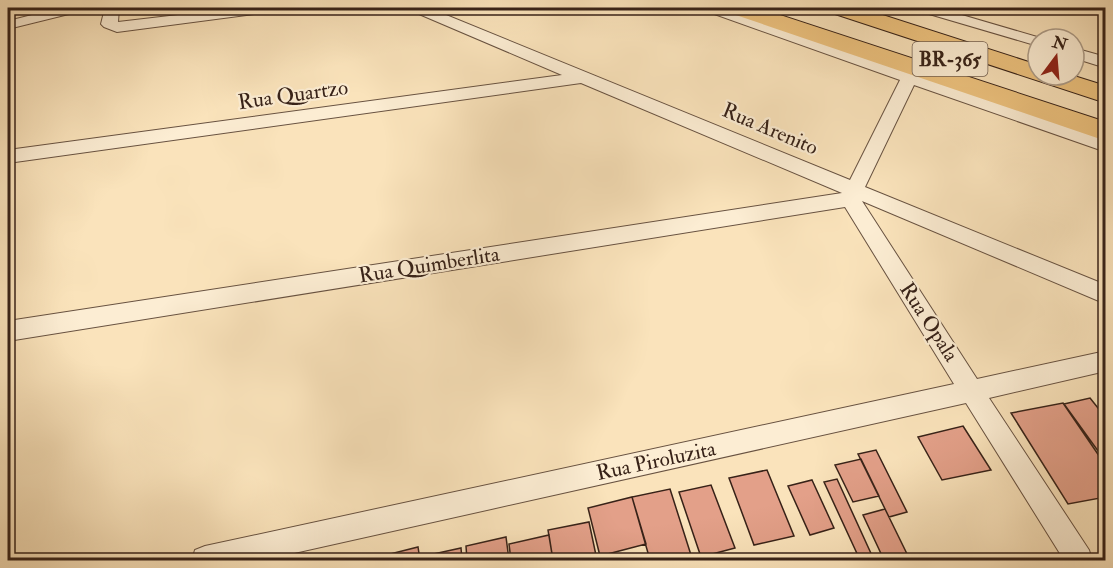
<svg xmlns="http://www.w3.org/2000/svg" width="1113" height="568" viewBox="0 0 1113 568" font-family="'IM FELL Double Pica',serif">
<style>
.building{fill:#e3a089;stroke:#372218;stroke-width:1.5}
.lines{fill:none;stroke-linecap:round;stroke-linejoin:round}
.minor-casing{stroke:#685241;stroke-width:2}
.highway-casing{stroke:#372218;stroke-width:2}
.minor{fill:#fcedd3;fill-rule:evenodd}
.highway{fill:#edc27e;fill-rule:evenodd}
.labels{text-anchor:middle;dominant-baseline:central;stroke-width:4.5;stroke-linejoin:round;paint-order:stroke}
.shield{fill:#fcedd3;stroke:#725f50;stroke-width:1.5}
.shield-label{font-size:20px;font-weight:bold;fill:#372218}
.street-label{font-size:21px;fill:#372218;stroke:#fcedd3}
</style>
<rect width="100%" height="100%" fill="#fae3bb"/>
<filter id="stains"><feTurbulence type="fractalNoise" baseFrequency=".00333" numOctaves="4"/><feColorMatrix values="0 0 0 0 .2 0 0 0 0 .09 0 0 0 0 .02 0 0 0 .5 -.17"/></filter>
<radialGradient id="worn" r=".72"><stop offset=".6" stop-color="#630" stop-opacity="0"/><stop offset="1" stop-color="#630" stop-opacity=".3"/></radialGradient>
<!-- building -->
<path class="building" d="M1090,398L1106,418V462L1064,404Z
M1063,403L1106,466V497L1068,504L1011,413Z
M963,426L991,470L942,480L918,437Z
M876,450L907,512L889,517L858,454Z
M861,459L879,496L853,502L835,465Z
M767,470L794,536L754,545L729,478Z
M837,479L874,560H860L824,482Z
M812,480L834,528L810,535L788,486Z
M711,485L735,548L701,557L679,492Z
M670,489L691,555L668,560H650L632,497Z
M632,497L646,544L600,556L588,508Z
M885,509L910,560H884L863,515Z
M589,522L597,560H553L548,530Z
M549,535L553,560H511L509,544Z
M506,537L509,560H467L466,546Z
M418,547L420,560H378V557Z
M461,548L462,560H424V556Z"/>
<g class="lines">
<!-- minor casing -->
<g class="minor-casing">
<path id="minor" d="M60,8H83L81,11L8,29V21Z
M105,8H119L118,22L238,8H277L270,12L117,32L104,27L101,24Z
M410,8H429L850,180L900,80L706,11L704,8H724L1106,139V152L914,85L865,187L1106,285V304L862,201L977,379L1106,351V371L989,398L1089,550L1092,560H1064L966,403L263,560H192L195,550L205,546L954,384L845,207L8,341V321L842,193L581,83L8,163V150L562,75L412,11Z
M917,8H938L1044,39H1038V46L919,11Z
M1074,48L1106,57V68L1074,58Z"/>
</g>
<!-- highway casing -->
<g class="highway-casing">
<path id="highway" d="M727,8H759L1106,122V141L730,13Z
M829,8H861L1038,65V75H1071L1106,86V103L832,13Z"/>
</g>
<!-- minor -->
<use href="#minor" class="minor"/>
<!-- highway -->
<use href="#highway" class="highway"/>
</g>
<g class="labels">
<!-- shield labels -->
<rect class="shield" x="912.5" y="42" width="75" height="34" rx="4.5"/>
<g class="shield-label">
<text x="950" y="59">BR-365</text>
</g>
<!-- street labels -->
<g class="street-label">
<text transform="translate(293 95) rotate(-8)">Rua Quartzo</text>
<text transform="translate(770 129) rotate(23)">Rua Arenito</text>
<text transform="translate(429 265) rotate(-9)">Rua Quimberlita</text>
<text transform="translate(929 322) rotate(57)">Rua Opala</text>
<text transform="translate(656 461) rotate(-12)">Rua Piroluzita</text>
</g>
</g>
<!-- margin -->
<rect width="1113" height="568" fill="none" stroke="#fae3bb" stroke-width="30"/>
<rect x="9" y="9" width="1095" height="550" fill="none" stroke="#372218" stroke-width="3"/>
<rect x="15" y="15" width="1083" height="538" fill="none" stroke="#372218" stroke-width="1.5"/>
<!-- north arrow -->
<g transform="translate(1056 57) rotate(16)"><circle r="28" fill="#fcedd3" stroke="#ad9c88" stroke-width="1.5"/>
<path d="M0-4.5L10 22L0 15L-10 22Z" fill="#8f2418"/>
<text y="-9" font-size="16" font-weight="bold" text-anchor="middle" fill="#372218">N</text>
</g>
<rect width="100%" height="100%" filter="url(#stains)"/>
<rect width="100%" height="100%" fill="url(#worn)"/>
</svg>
